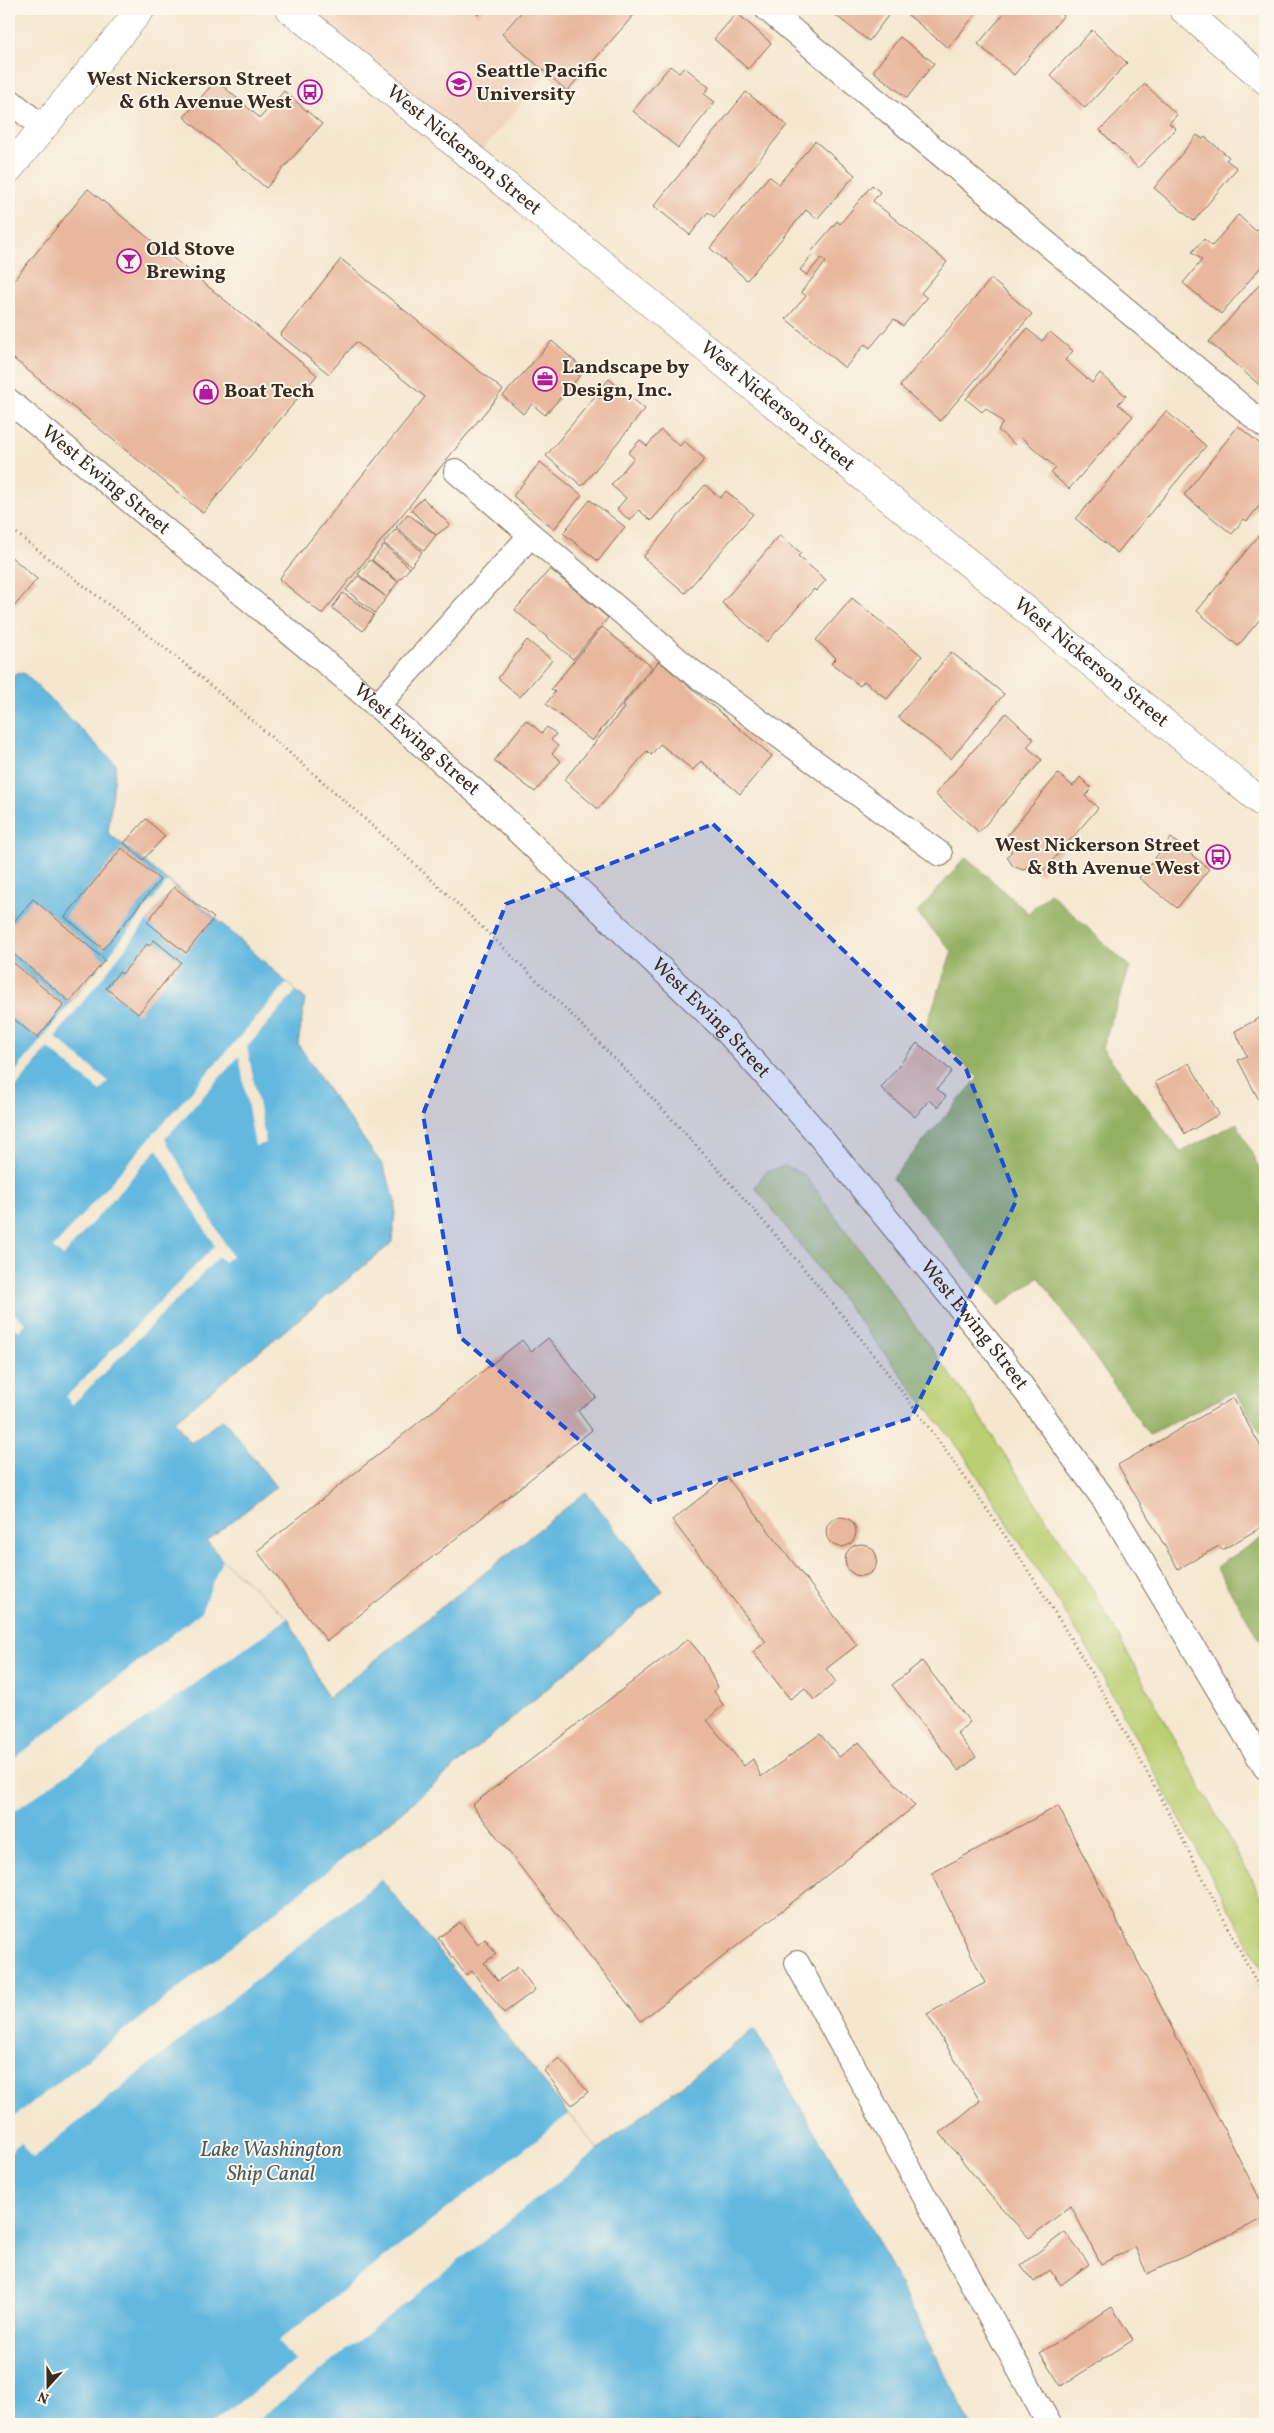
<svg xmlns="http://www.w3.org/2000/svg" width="1274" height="2433" viewBox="0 0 1274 2433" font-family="Vollkorn,serif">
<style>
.built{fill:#f3d4be}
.green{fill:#bbce71;stroke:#7b7c48}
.forest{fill:#94b163;stroke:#686e40}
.water{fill:#62b8df;stroke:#4e717e}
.pier{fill:#f5e7cf}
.building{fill:#e8b79d}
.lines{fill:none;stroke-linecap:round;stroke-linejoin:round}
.service-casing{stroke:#7c6c5c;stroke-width:26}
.minor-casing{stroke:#7c6c5c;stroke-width:29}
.primary-casing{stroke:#7c6c5c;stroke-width:29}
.path{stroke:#7c6c5c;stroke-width:3;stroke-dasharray:1 4;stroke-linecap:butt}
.service{stroke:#fff;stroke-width:24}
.minor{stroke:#fff;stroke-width:28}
.primary{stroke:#fff;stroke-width:28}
.marked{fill:#1d4ed8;fill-opacity:0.2;stroke:#1d4ed8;stroke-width:4;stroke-dasharray:10 6;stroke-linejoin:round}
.labels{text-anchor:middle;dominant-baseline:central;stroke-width:4;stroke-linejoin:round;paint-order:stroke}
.poi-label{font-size:20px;font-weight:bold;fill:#3b2a1e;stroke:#fbf7ec;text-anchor:start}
.street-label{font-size:20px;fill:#3b2a1e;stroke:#fbf7ec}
.water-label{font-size:21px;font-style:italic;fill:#495c62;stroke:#fbf7ec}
</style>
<rect width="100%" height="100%" fill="#fbf7ec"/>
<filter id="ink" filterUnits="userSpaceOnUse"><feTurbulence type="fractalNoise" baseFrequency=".02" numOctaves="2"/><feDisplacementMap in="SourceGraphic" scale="10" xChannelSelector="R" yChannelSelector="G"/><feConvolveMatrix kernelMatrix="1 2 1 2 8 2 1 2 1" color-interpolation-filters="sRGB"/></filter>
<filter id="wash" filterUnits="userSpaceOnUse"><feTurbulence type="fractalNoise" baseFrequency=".0096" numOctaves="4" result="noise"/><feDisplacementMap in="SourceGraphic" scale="20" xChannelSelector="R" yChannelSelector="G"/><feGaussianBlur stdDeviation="1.12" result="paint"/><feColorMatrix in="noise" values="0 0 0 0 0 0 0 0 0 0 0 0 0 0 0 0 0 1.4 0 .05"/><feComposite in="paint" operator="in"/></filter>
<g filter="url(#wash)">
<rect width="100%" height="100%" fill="#f5e7cf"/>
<!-- built -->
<path class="built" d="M290,9H601L474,160Z"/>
<!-- green -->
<path class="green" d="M785,1166L805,1175L971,1403L1094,1592L1265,1904V1975L1085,1644L964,1455L755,1187L766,1172Z"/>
<!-- forest -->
<path class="forest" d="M966,857L1028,913L1050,893L1130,967L1102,1048L1181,1152L1237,1123L1265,1181V1440L1235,1391L1149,1435L1039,1277L999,1306L892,1178L978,1078L926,1027L952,951L917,913Z
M1265,1536V1648L1216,1567Z"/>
<!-- water -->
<path class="water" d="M24,673L116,764L108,833L219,921L305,999L298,1044L328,1090L383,1166L396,1202L392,1243L174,1421L191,1443L223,1419L276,1487L207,1541L222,1560L288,1618L328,1698L586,1492L663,1591L357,1849L598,2150L754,2029L868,2222L970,2424H9V675Z"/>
<!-- pier -->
<path class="pier" d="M168,881L174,887L55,1037L108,1081L100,1091L48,1048L9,1096V1080Z
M287,983L296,991L247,1047L266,1143L255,1146L239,1056L165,1139L232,1256L224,1262L219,1257L72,1405L66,1397L215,1246L157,1149L63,1256L53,1248Z
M9,1310L26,1323L19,1331L9,1323Z
M222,1560L288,1618L9,1815V1763L201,1612Z
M357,1848L382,1879L33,2158L21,2142L9,2153V2121Z
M569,2114L598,2150L253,2424H211L295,2361L278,2341Z"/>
<g id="blocks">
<!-- building -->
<path class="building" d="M471,9H484L478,15Z
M524,9H639L567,91L502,34Z
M827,9H893L869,41Z
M911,9H980L948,48L907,14Z
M1008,9H1057L1064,15L1014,75L978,44Z
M737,13L771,43L748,69L714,39Z
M1092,30L1127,63L1085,108L1050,75Z
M900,37L934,63L907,98L873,71Z
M670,66L679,73L684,67L709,87L704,94L715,102L678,148L633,111Z
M216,80L260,118L284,91L322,124L266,188L184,117Z
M1145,84L1177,115L1169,123L1176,129L1138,168L1100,130Z
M746,92L787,125L714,217L708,212L690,235L654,206Z
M1197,135L1203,139L1205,137L1229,157L1226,160L1237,168L1194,221L1154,188Z
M815,141L855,175L817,219L806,210L747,280L710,248L769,176L779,184Z
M872,185L880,192L873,201L947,262L921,293L927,298L903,326L894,319L870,348L865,344L845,368L786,319L806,296L801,292L826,262L821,258L807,275L800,270L813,254L811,252L837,221L840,224Z
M88,189L317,375L203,513L9,355V286Z
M1238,215L1256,231L1265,220V262L1221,314L1183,283L1202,260L1192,252L1204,239L1212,246Z
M341,259L503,390L322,614L279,579L425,397L356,342L329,374L280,335Z
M1265,278V384L1262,387L1209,342Z
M991,279L1032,314L940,421L900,386Z
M1027,329L1042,341L1050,332L1073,351L1065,360L1092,383L1100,373L1126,396L1118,404L1133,416L1069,489L1051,473L1056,468L1022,438L1015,445L998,430L1003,423L986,408L982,412L966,399Z
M552,341L585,370L545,415L532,404L523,414L503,396Z
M609,379L645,409L582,486L546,456Z
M1166,411L1206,446L1117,553L1076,519Z
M1238,426L1265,448V499L1247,521L1244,519L1232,534L1184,495Z
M661,430L680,446L684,441L705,459L651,521L639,510L630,521L617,509L626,498L611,485L634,458L628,453L640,440L647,446Z
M540,462L582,495L554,529L513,496Z
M705,485L720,498L726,491L753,514L685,593L643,557Z
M423,498L450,525L436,535L424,551L396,527L408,514L436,535L411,510Z
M590,500L625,527L598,561L563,533Z
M1265,528V613L1238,646L1197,611Z
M396,529L422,552L411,566L384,543Z
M780,535L801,553L798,556L826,580L816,591L814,589L767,642L722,603Z
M384,545L410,568L398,581L372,560Z
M9,555L37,579L9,613Z
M370,560L398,582L375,613L346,590L358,576L385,596L358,574Z
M550,569L608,618L573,659L515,610Z
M343,593L374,615L363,631L332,608Z
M852,598L922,656L887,699L864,681L860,686L831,663L836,658L816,640Z
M602,627L652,667L592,741L546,704L555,692L551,689Z
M527,640L552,660L520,697L498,678Z
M951,652L1004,694L951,759L898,717Z
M659,661L772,756L740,794L701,761L693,770L660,744L651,755L647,751L598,809L564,780L624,708L622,706Z
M1006,713L1034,739L1027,747L1042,760L979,832L935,794Z
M526,720L542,733L547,727L556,734L551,740L558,746L552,754L561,761L535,792L494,761Z
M1058,774L1073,786L1080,777L1092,789L1085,796L1098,808L1040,875L1028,866L1023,870L1013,866L1007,857L1012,851L1001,843Z
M146,819L165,836L143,860L124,843Z
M1171,838L1209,869L1177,908L1139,878Z
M122,848L160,880L103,949L65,917Z
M174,887L214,918L186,953L147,922Z
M33,899L105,960L70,1002L9,950V927Z
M154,940L181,962L138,1014L106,988L119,972L122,974L147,944L149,946Z
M9,959L64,1005L37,1038L9,1015Z
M1265,1015V1099L1260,1102L1238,1060L1247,1056L1235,1031Z
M917,1043L952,1071L937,1089L946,1096L938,1107L929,1100L915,1117L881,1088Z
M1189,1063L1219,1114L1185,1134L1155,1082Z
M548,1338L596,1397L578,1411L592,1430L327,1641L257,1551L522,1340L531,1352Z
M1233,1398L1265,1454V1525L1222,1550L1219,1546L1178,1569L1118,1465Z
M727,1477L857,1645L826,1669L836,1682L814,1700L805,1688L790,1699L753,1652L766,1642L672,1520Z
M826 1532a15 15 0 1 1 30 0a15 15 0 1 1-30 0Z
M845 1560a16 16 0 1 1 32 0a16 16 0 1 1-32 0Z
M688,1639L703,1657L717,1687L714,1691L723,1705L707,1720L744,1766L753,1759L761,1777L820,1734L839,1757L859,1742L915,1806L641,2021L472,1805Z
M922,1661L970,1722L957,1733L976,1757L959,1771L892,1685Z
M1058,1806L1265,2209V2218L1147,2274L1135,2247L1101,2264L1071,2206L1029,2238L989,2194L940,2133L980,2101L927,2014L985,1983L932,1873Z
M460,1922L478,1945L485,1939L496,1954L484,1963L498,1981L518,1967L535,1990L504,2013L472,1971L466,1975L438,1938Z
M559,2058L588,2092L572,2105L544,2071Z
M1065,2232L1089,2264L1061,2285L1050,2270L1034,2282L1021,2265Z
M1112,2307L1133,2340L1061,2386L1040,2353Z"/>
</g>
</g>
<g filter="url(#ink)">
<use href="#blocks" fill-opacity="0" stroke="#7c6c5c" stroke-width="1"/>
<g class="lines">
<!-- service casing -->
<g class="service-casing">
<g id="service">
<path d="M767,9L1265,426"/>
<path d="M9,100L42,127"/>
<path id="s1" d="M9,401L347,680L483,798L726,1031L811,1126L1002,1359L1108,1505L1265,1767"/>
<path d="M456,471L691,671L940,854"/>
<path d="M377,706L530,536"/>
<path d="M797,1963L1049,2424"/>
</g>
</g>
<!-- minor casing -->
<g class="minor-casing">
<path id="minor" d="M1183,9L1265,80
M9,169L141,9"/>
</g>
<!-- primary casing -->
<g class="primary-casing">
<g id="primary">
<path id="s2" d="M290,9L1265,805"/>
</g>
</g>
<!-- path -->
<path class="path" d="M9,527C75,581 145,630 210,685C518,943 807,1232 1027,1569C1117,1706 1190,1854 1265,1999"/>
<!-- service -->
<use href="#service" class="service"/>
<!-- minor -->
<use href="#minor" class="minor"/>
<!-- primary -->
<use href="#primary" class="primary"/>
</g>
</g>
<!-- marked area -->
<path class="marked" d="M713,824L966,1069L1017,1199L911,1418L651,1502L460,1337L423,1114L506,904Z"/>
<!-- icons -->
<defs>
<g id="university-ring" transform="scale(1.25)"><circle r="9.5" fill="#fbf7ec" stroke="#b5179e" stroke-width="1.5"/><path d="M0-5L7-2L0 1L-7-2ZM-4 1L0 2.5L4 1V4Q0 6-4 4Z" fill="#b5179e"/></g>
<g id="bus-ring" transform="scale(1.25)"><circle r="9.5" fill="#fbf7ec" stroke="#b5179e" stroke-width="1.5"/><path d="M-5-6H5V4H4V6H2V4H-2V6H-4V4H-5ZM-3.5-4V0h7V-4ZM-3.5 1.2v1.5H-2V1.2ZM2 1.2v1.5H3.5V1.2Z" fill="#b5179e"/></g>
<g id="bar-ring" transform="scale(1.25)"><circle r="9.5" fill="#fbf7ec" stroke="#b5179e" stroke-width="1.5"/><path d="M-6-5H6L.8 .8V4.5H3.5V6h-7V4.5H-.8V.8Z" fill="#b5179e"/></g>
<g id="office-ring" transform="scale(1.25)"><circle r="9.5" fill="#fbf7ec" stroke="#b5179e" stroke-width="1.5"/><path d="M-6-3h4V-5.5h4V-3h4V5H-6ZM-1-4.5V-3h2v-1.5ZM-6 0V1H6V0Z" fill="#b5179e"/></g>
<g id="shop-ring" transform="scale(1.25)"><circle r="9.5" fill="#fbf7ec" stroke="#b5179e" stroke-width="1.5"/><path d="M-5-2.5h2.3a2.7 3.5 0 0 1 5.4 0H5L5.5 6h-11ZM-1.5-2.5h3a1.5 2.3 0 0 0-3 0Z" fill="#b5179e"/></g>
</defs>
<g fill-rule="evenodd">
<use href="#university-ring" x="459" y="84"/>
<use href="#bus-ring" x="310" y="92"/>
<use href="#bar-ring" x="129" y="261"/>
<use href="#office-ring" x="545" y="379"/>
<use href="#shop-ring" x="206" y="392"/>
<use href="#bus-ring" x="1218" y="857"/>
</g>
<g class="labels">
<!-- poi labels -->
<g class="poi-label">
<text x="476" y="72">Seattle Pacific<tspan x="476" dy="23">University</tspan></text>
<text x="292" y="80" text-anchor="end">West Nickerson Street<tspan x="292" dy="23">&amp; 6th Avenue West</tspan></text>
<text x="146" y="250">Old Stove<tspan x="146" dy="23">Brewing</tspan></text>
<text x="562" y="368">Landscape by<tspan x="562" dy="23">Design, Inc.</tspan></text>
<text x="224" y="392">Boat Tech</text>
<text x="1200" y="846" text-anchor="end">West Nickerson Street<tspan x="1200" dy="23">&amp; 8th Avenue West</tspan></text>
</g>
<!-- street labels -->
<g class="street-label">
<text stroke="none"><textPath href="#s2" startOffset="224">West Nickerson Street</textPath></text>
<text stroke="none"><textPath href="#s2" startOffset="629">West Nickerson Street</textPath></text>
<text stroke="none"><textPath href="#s1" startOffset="125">West Ewing Street</textPath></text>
<text stroke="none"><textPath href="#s2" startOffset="1034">West Nickerson Street</textPath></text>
<text stroke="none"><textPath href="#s1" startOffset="530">West Ewing Street</textPath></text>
<text stroke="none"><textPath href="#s1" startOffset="935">West Ewing Street</textPath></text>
<text stroke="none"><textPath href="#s1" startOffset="1340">West Ewing Street</textPath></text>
</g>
<!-- water labels -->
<g class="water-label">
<text x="271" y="2150">Lake Washington<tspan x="271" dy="24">Ship Canal</tspan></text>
</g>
</g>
<!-- margin -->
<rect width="1274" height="2433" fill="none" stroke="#fbf7ec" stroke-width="30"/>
<!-- north arrow -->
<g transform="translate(48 2386) rotate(201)" stroke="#fbf7ec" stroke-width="4" paint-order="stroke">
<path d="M0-4L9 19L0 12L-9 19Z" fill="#3b2a1e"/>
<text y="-8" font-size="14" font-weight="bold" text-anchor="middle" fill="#3b2a1e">N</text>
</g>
</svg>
